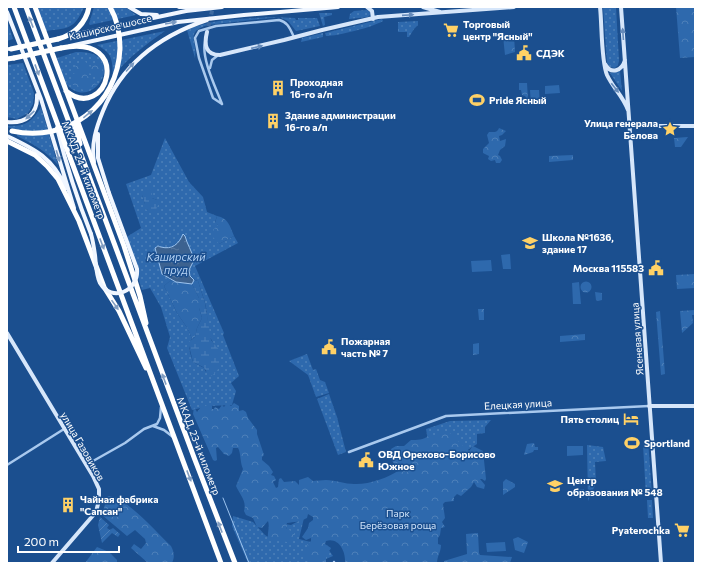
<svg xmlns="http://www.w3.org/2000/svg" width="702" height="570" viewBox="0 0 702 570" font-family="Commissioner,sans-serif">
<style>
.grass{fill:url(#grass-dots);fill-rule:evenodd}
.forest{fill:url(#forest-crowns)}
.wetland{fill:url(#wetland-marsh)}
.garden{fill:url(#garden-furrows)}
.pitch{fill:#2e69ad}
.water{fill:url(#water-ripples);stroke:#9cc4f0}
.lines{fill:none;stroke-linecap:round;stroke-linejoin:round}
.stream{stroke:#9cc4f0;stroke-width:1}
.secondary-tunnel{stroke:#3d69a0;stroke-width:4;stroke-dasharray:4 2;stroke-linecap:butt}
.street{stroke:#a9c9ee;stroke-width:2.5}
.secondary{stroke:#d6e6fa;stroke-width:4}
.primary{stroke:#f0f6ff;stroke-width:4}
.highway{stroke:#fff;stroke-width:5}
.primary-bridge{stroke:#f0f6ff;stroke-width:4}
.highway-bridge{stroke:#fff;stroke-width:5}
.oneway{fill:#668bba}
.oneway2{fill:#829ec1}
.oneway3{fill:#7b9ac1}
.labels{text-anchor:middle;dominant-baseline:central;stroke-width:3;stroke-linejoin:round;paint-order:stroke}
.poi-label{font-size:10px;font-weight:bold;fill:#fff;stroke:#1b4f8f;text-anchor:start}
.street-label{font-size:10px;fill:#fff;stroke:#1b4f8f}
.park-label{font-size:10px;fill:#cfe3fa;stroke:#1b4f8f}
.water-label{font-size:11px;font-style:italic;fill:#b5d3f5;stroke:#1b4f8f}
</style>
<defs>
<pattern id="grass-dots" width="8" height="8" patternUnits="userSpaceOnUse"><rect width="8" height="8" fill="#2e69ad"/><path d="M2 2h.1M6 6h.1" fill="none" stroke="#4d80b9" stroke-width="1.8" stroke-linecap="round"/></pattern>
<pattern id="forest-crowns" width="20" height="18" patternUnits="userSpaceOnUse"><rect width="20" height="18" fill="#2e69ad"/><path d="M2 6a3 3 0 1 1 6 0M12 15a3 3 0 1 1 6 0" fill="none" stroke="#4d80b9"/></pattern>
<pattern id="wetland-marsh" width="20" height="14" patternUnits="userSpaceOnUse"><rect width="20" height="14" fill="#2e69ad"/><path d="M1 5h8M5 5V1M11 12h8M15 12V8" fill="none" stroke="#4d80b9"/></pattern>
<pattern id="garden-furrows" width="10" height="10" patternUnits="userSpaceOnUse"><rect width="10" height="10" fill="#2e69ad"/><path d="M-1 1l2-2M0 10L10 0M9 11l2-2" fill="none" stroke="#4d80b9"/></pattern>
<pattern id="water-ripples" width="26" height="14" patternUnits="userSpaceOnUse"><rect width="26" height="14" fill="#3c6290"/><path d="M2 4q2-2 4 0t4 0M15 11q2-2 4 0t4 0" fill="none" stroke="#597aa1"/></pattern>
</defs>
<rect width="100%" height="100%" fill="#1b4f8f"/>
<!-- grass -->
<path class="grass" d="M37,7H84C74,30 68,28 45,31Z
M94,7H125L136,15L90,25L89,24Z
M603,7H616L619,61L618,65L615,68L610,67L607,63Z
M367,10L370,12V15L368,17L349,19L350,14L354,11Z
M319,13H332V15L324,17L325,25L323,26Z
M274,17L295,18L296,20H298V18H317L320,26L296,31L288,21L279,17L208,25C184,32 198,41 195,58L187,30C213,18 246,19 274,17Z
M382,19L383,21C373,27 338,36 326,36L325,33Z
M7,20L13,39L7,41Z
M418,21V25L414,29L409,37H407V32H398V22Z
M165,31C145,45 129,57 113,76C112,59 113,54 97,45Z
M323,33V37L301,42L302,38Z
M76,52C82,52 91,52 97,56C118,69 90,109 67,85C61,78 60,66 57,58Z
M23,63L34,93L33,104L28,113L17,119L7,117V65Z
M620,71L622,91L610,73Z
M41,107L58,165C46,151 33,144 17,136L18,130L7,127V126C25,127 32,122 41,107Z
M165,138L189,182L203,197L207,212L217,216L215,222L218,225L219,244L234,236L238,243L195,266L224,333L223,335L239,376L231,383L236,391L232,405L209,406L192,410L167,348L170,337L161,307L150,288L142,290L125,238L141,228L126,184L151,175ZM142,195L152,196V198L157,200L150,210L145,209V204ZM185,236L194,260L189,270C190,276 192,279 198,281C200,288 203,295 205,303C209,316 205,334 215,345L206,372L204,368L193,362C191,354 186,346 192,339L188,329L177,313L164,286L171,280L162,274L155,248C173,247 173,248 185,236Z
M307,354L313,370L316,369L320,380L325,382L329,393L316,397L308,375L289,361Z
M329,394L337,417L346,452L338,455L317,399Z
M491,420L485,427V433L477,434V444L466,451L444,436H433L428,441L426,429L450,421Z
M648,440L652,494L646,496L643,445Z
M587,445L603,447L606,461L595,462L596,483L588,501Z
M647,500H652L653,518H648Z
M233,516L253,522L265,535L270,538L289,532L284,524L291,525L304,518L299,539L326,546L333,556L326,559L323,563H248L232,526Z"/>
<!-- forest -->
<path class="forest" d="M676,7H695V57L680,58Z
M507,35L508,37L514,36L515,52L505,55L503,36Z
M84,60L90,67L97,62L101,63L103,67L100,81L92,74L83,72L97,85C87,93 81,90 72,84L73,74L77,72L75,65Z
M519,83H527L528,100L525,96L522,95L521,90H519Z
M499,128L506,131L502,135L499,136L500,141L506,139L505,146L500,150L498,155L500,156L502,160L500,163H496L495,160L491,161L488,159L489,156L483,153V149L489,143L487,135L489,132C494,132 497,133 499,128Z
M688,137L681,147H675L674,138Z
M573,155V160L549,162V156Z
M217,216C228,218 230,226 234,236L219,244L212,236L214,229L218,225L215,223Z
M695,274V288L677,289L676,275Z
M171,280L177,282L192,284L199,298V308L202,318L197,328L195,337L192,339L188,329L177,313L164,286Z
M580.5 287a5.5 5.5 0 1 1 11 0a5.5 5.5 0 1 1-11 0Z
M595,292L602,293V300L598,301L596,300Z
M478,309H484V320H479Z
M695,310V315H692L693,323L682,333L680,311Z
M660,311L665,374L661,375L656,312Z
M585,334V340L560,342V336Z
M479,343V354L473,355V344Z
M208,403L212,406V409H214L215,407L219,409L222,405L224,407L227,403L231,406L234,403L239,406V411L243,410L246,412L248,418L257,430V434L264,455L262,457V460L269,466L273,472L271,475L274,476L276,480L273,482L276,488L278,487L279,479L281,478L284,482L295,481L299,485V480L308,477L313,481C317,481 322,480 326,480C335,480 345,484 354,484C367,485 389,478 399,470V467C392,463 389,457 391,449L396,446H404L411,440C417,440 424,440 428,436H435L438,432L441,430L455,435L460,444L466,447L469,451L473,446L483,451L486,479L485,481L482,479H480L485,485L484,489L477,487L474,482L471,487L461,496L457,494L454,497V501L445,502L443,504L445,518L442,522L445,527L441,528L440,535L438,538V544L441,545C441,552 437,556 437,563H345C346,552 339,537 326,541L325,544L331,548L330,550L326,553V563H305L308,557L304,556L306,547L317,549L307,545L311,541V538L306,540L302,537L308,528L309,523L313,520V517L308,514L307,518C300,522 294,522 287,523L286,528L294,533C294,548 284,540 275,540C273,540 271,540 268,540C267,533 270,527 268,521L262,528L257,527L253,518L246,515L244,511C247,501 240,495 236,486L243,469C240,463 241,453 238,448H233L232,453L229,456L224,454L218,447L216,448L217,460L215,461L213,460L193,414L194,407L197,412L201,407L206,406Z
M534,443L535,447H538V450H534L533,452L524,455L527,444Z
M506,479L515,484V487L503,495V482Z
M109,496C126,497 157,533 171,546C174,552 175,557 172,563H148L131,548L134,544L141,549L146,543L145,539L135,530L127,536L102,515L106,501L105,498Z
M478,533L479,553L480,555L512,557L510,563H444V561L467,554L466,534Z
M518,537L528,542L524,553L515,550L513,539Z
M97,547L109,552L117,560V563H85Z"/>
<!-- wetland -->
<path class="wetland" d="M145,188H149L152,190V198L157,200L159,203L155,212L145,209V204L142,195Z
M194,280L198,281L205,303L211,340L220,351L221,359L219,368L214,374L211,376L203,367L193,362L189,346V342L195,337L197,328L202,318L199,308V298L192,284Z"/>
<!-- garden -->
<path class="garden" d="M100,517L109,525L107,528L110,530L113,528L120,534L118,537L112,533L102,543L98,525Z"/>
<!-- pitch -->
<path class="pitch" d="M559,85L560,93L545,94V86Z
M530,90H539L540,105H531Z
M510,254L511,269H503L501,255Z
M491,260L492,271L472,272L471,261Z
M579,282L581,304H573L572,283Z
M567,446H583V455L567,456Z
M584,489V497H573L572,490Z
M505,542L506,551L487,552L486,543Z"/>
<!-- water -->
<path class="water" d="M183,234L185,236C187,244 192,251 194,260L189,270L190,276L194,280L192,284L176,282L162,274L155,248C160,245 156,246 161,247C172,250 179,244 183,234Z"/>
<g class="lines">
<!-- stream -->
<path class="stream" d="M223,498L249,563"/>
<!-- secondary-tunnel -->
<path class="secondary-tunnel" d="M207,32L213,7"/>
<!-- street -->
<path class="street" d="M205,42C201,58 216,88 222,104
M210,68L212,60L217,56
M222,104L213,98L199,58L195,38L199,31L216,26L279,20C288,22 290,29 294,37
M153,426L164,430L173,437
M349,452L446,416L649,406
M7,465L64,429
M86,465L125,443L144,429L157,424L160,418L161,407
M334,562V563"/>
<!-- secondary -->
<path class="secondary" d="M367,7L372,11L373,19
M423,7L440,12
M600,7C602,24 601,61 607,75C613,88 623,96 628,110
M621,7L661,563
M207,32C204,44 205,55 220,55L284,40L322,30L378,17L514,7
M605,64C611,75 622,71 625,60
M630,126H695
M7,333L93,476L99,489V500L96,512L52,563
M649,406H695"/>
<!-- primary -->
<path class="primary" d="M129,7L141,14L157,15
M179,7H198
M7,12L41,99L74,208
M68,36L186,11L222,7
M70,46L178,22L244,15L338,7
M7,49H8
M7,122C26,124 38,114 37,95
M57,128C66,164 77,199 91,234
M98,134V158L109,193
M7,136C35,149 53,158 66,188
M94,162C91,144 96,128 103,111C122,64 159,36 207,20"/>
<!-- highway -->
<path class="highway" d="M14,7L221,563
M26,7L195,460L235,563
M35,7L124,246L140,296L146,323
M58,39C74,35 86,23 89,7
M61,48C135,33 107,124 66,91
M7,59L14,58
M75,123L80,144
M7,141L35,155L47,166L58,179L79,221L104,287L119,311L146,368"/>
<!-- primary-bridge -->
<path class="primary-bridge" d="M91,234C93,241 94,248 95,255C96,264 96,275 100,283C112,303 139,291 137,269L109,193"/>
<!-- highway-bridge -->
<path class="highway-bridge" d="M11,49L58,39
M14,58L61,48
M12,131C67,143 118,106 120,48C120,34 117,19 110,7"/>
</g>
<!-- one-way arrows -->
<defs><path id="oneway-solid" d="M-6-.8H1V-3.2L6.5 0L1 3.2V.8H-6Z"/></defs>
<g class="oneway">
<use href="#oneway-solid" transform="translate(408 15) rotate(-4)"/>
<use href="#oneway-solid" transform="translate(623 34) rotate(-94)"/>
<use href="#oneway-solid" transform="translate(257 47) rotate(-13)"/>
<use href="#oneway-solid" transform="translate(615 88) rotate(52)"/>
</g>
<g class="oneway2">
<use href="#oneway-solid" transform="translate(31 22) rotate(-111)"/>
<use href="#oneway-solid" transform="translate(37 70) rotate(70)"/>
<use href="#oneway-solid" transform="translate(88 114) rotate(-39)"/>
<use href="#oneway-solid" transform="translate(102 244) rotate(69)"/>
<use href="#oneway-solid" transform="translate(115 305) rotate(55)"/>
<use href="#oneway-solid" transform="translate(164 379) rotate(-110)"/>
<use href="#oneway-solid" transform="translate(189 476) rotate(69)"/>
<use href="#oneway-solid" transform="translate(220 527) rotate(-111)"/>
</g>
<g class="oneway3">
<use href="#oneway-solid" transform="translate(171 23) rotate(-10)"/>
<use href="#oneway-solid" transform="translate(130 67) rotate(-48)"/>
<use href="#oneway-solid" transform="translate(30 115) rotate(137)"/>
<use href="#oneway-solid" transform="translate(58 156) rotate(73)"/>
</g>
<!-- icons -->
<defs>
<g id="supermarket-bare" transform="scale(1.2)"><path d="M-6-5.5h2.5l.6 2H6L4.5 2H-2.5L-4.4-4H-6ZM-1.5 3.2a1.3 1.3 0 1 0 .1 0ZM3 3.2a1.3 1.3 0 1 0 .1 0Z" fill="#ffd166" stroke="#1b4f8f" stroke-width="2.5" paint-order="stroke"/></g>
<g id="civic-bare" transform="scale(1.2)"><path d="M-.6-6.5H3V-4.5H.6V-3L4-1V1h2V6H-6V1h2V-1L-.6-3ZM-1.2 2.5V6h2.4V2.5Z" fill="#ffd166" stroke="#1b4f8f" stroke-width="2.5" paint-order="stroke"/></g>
<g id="building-bare" transform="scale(1.2)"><path d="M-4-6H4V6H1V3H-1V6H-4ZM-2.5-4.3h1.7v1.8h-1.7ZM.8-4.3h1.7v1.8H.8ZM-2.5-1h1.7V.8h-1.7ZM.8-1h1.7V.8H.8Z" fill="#ffd166" stroke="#1b4f8f" stroke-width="2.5" paint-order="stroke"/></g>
<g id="stadium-bare" transform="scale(1.2)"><path d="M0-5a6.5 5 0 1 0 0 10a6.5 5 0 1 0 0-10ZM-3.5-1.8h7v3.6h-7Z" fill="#ffd166" stroke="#1b4f8f" stroke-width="2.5" paint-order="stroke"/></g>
<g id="sight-bare" transform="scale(1.2)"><path d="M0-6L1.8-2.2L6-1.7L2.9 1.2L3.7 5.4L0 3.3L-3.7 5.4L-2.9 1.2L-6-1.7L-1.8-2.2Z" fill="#ffd166" stroke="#1b4f8f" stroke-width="2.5" paint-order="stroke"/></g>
<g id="school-bare" transform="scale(1.2)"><path d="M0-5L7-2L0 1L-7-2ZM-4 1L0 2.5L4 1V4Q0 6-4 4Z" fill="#ffd166" stroke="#1b4f8f" stroke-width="2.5" paint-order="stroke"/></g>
<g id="hotel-bare" transform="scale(1.2)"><path d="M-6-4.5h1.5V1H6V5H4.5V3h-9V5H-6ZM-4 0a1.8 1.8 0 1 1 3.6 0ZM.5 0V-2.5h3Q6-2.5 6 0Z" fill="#ffd166" stroke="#1b4f8f" stroke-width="2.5" paint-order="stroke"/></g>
</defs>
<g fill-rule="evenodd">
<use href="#supermarket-bare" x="451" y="30"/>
<use href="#civic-bare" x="524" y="53"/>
<use href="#building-bare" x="278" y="88"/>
<use href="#stadium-bare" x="477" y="100"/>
<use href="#building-bare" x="273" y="121"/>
<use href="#sight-bare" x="670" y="129"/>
<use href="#school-bare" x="530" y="243"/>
<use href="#civic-bare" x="656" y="268"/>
<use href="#civic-bare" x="329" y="347"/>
<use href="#hotel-bare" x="631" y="419"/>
<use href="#stadium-bare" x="632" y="443"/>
<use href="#civic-bare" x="366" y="460"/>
<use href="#school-bare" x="555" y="486"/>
<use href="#building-bare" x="68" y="505"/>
<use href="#supermarket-bare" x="682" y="530"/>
</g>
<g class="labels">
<!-- poi labels -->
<g class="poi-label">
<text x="463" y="24">Торговый<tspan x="463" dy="12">центр "Ясный"</tspan></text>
<text x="536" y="53">СДЭК</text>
<text x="290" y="82">Проходная<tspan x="290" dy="12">16-го а/п</tspan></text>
<text x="489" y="100">Pride Ясный</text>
<text x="285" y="115">Здание администрации<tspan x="285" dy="12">16-го а/п</tspan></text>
<text x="658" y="123" text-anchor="end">Улица генерала<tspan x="658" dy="12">Белова</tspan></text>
<text x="542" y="237">Школа №1636,<tspan x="542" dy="12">здание 17</tspan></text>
<text x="644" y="268" text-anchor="end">Москва 115583</text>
<text x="341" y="341">Пожарная<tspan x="341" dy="12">часть № 7</tspan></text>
<text x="619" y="419" text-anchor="end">Пять столиц</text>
<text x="644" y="443">Sportland</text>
<text x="378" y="454">ОВД Орехово-Борисово<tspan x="378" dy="12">Южное</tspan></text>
<text x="567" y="480">Центр<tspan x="567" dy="12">образования № 548</tspan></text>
<text x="80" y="499">Чайная фабрика<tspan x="80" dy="12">"Сапсан"</tspan></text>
<text x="670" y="530" text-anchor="end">Pyaterochka</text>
</g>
<!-- street labels -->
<g class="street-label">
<text transform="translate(110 27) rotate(-13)">Каширское шоссе</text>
<text transform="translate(84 170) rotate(69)">МКАД, 24-й километр</text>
<text transform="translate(637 339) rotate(-94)">Ясеневая улица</text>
<text transform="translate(518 404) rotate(-3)">Елецкая улица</text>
<text transform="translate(83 446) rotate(60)">улица Газовиков</text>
<text transform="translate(199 446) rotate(69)">МКАД, 23-й километр</text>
</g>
<!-- park labels -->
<g class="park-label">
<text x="398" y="513">Парк<tspan x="398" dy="12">Берёзовая роща</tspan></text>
</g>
<!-- water labels -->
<g class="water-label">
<text x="176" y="256">Каширский<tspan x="176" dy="13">пруд</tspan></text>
</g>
</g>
<!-- border -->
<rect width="702" height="570" fill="none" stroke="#ffffff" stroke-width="16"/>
<!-- scale -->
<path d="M18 546v6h101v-6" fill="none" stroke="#ffffff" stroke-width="2"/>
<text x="24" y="546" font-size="12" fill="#ffffff" stroke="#1b4f8f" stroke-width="3" paint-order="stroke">200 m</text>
</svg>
